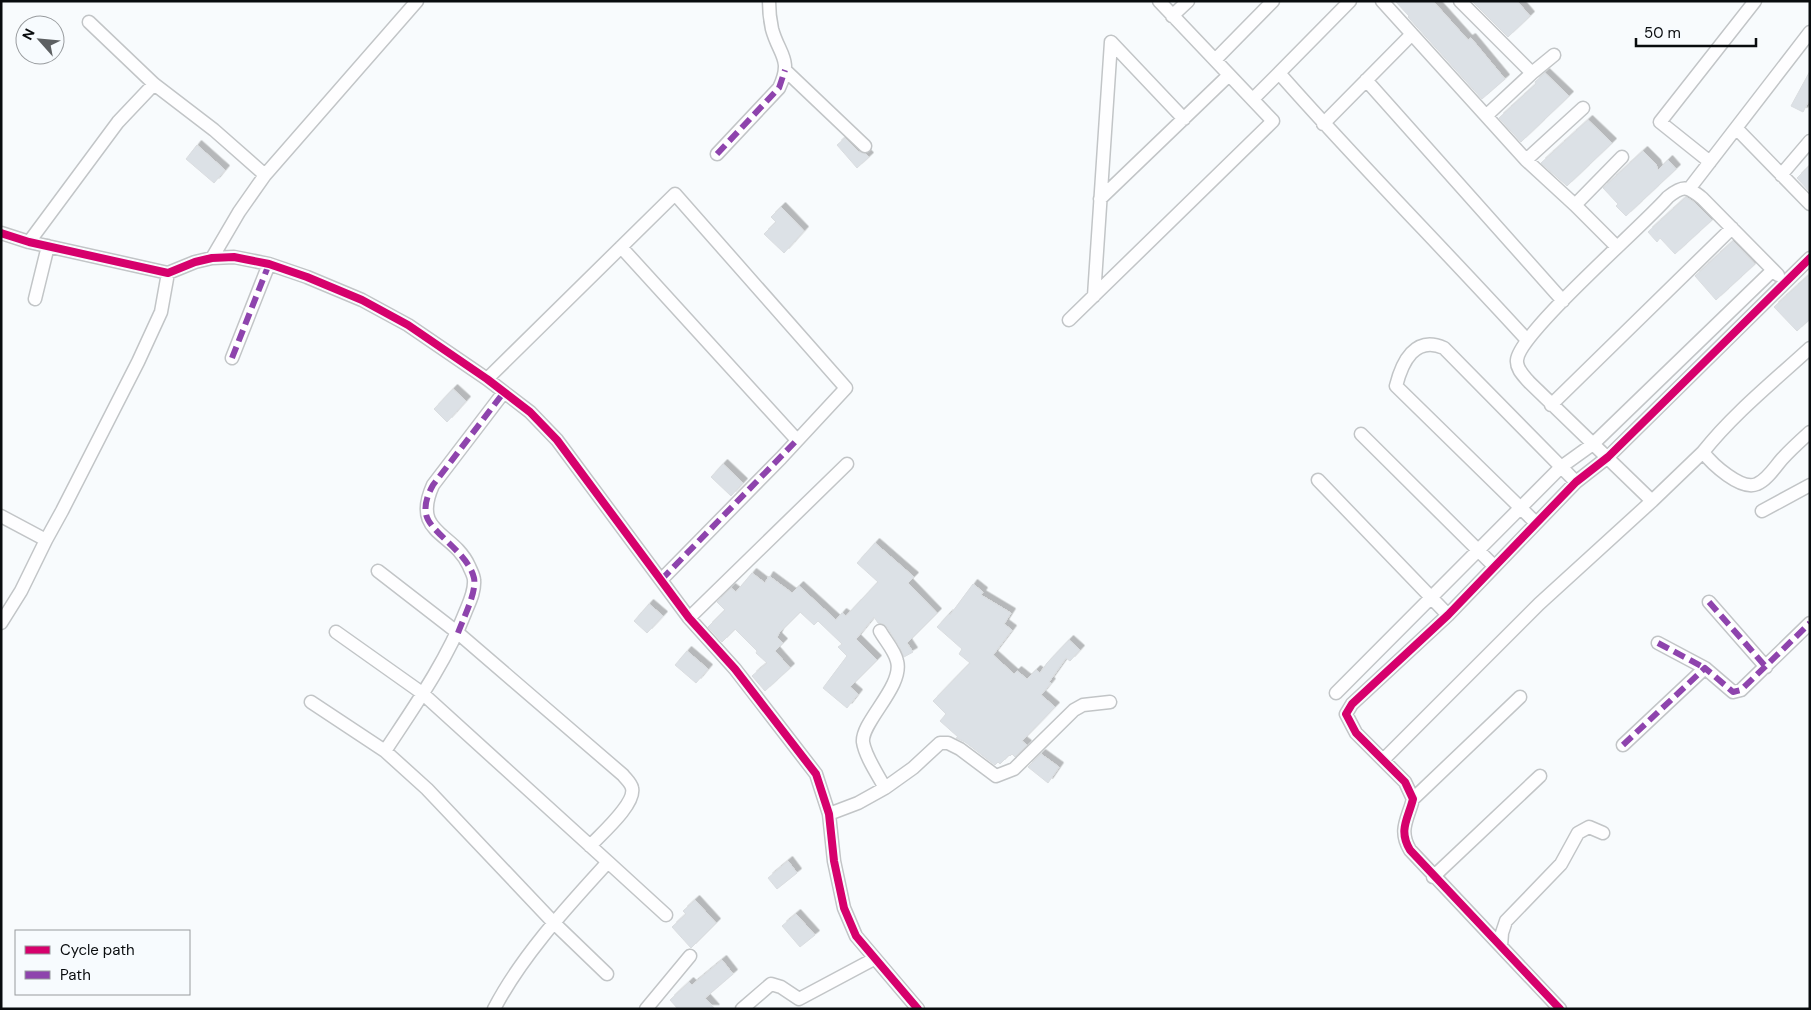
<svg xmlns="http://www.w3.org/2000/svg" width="1811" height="1010" viewBox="0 0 1811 1010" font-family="'DM Sans',sans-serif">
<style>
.building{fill:#dce1e6;stroke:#dadde0;filter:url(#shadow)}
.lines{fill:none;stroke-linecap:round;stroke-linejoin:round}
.street-casing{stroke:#c2c5c7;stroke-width:15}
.street{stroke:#fefeff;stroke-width:12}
.quiet{stroke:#8e44ad;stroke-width:6;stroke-dasharray:12 6;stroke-linecap:butt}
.cycleway-casing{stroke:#f7fbfe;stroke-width:11}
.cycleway{stroke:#d6006c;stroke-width:8}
</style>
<defs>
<filter id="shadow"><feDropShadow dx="4.5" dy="-4.5" stdDeviation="0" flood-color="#0004"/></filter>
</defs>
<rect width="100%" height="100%" fill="#f8fbfd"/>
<!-- building -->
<path class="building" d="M1395,1H1433L1468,40L1471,38L1505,79L1482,99L1408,17L1409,16Z
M1472,1H1517L1530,16L1508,37Z
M1810,71V99L1803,112L1791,106Z
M1545,73L1569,96L1521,142L1499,118L1536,84L1535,82Z
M1588,120L1612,143L1567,186L1541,163Z
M845,138L859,152L866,154L869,157L857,168L837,145Z
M197,145L225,170L214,183L186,159Z
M1643,151L1656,164L1658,170L1668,160L1676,169L1626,216L1616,206L1618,204L1603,188Z
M1810,165V192L1797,178Z
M1686,197L1695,203L1712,220L1675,254L1660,238L1657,242L1648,232Z
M781,207L804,231L784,253L764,234L776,222L771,217Z
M1733,241L1755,264L1716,300L1695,276Z
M1810,274V319L1797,331L1774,307Z
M453,389L466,401L447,422L434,409Z
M723,464L743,483L731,496L711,477Z
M875,543L914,577L908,583L937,613L907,643L913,652L904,657L899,646L887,627L883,624L878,623L874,617L856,639L877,660L850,687L858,694L847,708L823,688L847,656L838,647L842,644L818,621L814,625L800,612L779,633L777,637L783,643L775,651L790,668L765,691L752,676L767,663L756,653L757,651L735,629L722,642L708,627L725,610L717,602L731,588L736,592L752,573L765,583L769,576L792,593L799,586L836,620L842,613L846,616L878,582L857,563Z
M973,584L983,592L981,595L1011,613L1004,624L1012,630L993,655L1014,674L1017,671L1027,679L1036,670L1040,673L1047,663L1069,640L1080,650L1070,661L1066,658L1049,682L1051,683L1041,695L1055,707L1022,741L1027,745L1015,757L1012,754L1010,756L1009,755L1000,764L998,762L995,765L965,742L956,738L958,737L940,721L946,714L933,701L970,663L959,654L962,649L937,627L949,614L950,615Z
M649,604L663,616L647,633L634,621Z
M687,651L708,669L696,683L675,665Z
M1041,754L1059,767L1048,783L1028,767Z
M788,861L797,873L777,889L768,878Z
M695,900L716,923L691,948L672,927L686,914L683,911Z
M796,914L815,935L800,947L782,926Z
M722,960L733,974L705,998L715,1009H678L670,1000L689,982L692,985Z"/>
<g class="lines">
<!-- street casing -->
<g class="street-casing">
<path id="street" d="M1350,1L1279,73C1359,164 1445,250 1527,340
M1382,1L1526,160L1575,205L1617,247
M1460,1L1532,73
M1172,16L1188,1
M89,22L154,84L214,130L265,175
M1215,60L1273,1
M785,70L865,146
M1366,80L1563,301
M1253,99L1279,73
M1487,115L1532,73L1554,55
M1323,124L1412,34
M1736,128L1810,204
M717,154L779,88C793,59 779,55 772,29C770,20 769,10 769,1
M1526,160L1583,108
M1710,162L1660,122L1755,1
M1781,175L1810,141
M1689,189L1810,32
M1100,199L1229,75
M1575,205L1622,157
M1,233L29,242L168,273L195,262L212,258L234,257L269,264L307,277L362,300L408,325L487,379L530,412L557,440L689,618L735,669L816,774L829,814L834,861L844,908L856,936L918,1009
M29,242L118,122L154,84
M621,247L797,440
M212,258L239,212L265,175L417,1
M1094,296L1111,42L1184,119
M35,299L48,246
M1069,320L1273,121L1159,1
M232,358L269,264
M487,379L675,194L846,388L781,458L661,580
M1551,405L1732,228
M1361,434L1494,566
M1703,452C1733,414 1774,381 1810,348
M1318,480L1448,615
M1652,501L1529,382C1524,376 1516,369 1517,360C1519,333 1643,226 1668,197C1683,185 1687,186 1702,198L1778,275
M1762,511L1810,485
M1,516L46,540
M1536,523L1396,386C1402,362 1415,335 1444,348L1576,482
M378,571L458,633L623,775C626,779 631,783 632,788C636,804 601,834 590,846
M1709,602L1766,667
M689,618L847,464
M1,623L21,591L46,540L62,511L138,362L161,312L168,273
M336,632L422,693L608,862C568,906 522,955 494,1009
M1658,643L1705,668
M1336,693L1561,467L1593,444L1773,270
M311,702L385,751L427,789L553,922L607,974
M1623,745L1705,668L1733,692L1741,690L1810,623
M385,751C414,707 446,662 465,613C469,603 475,592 474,580C474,576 471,571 469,566C453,531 411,534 433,485L504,392
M1383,760L1539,604L1652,501L1703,452C1712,464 1741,491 1757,484C1767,480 1775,467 1782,459C1791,449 1800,441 1810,432
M885,788L913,768L940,743H948L960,749L996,776L1014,769L1074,710L1083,705L1110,702
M1413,799L1520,697
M829,814L858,803L885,788C878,775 865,756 863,742C861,722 904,686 897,661C895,651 885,640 880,631
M608,862L666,915
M1433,877L1540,776
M1501,946L1502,933L1506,921L1561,864L1578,833L1589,827L1603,833
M646,1009L690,956
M742,1009L771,984L781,987L799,999L874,959
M1560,1009L1410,850C1398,830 1408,819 1413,799L1405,782L1356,733L1346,714L1352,704L1448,615L1576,482L1608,457L1810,258"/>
</g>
<!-- street -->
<use href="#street" class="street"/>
<!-- quiet -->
<path class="quiet" d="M717,154L779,88L785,70
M232,358L269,264
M661,580L797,440
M1709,602L1766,667
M458,633C463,619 477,592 474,578C468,552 429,532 426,514C424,504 428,494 433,485L504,392
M1658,643L1705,668
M1623,745L1705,668L1733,692L1741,690L1810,623"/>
<!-- cycleway casing -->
<g class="cycleway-casing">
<path id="cycleway" d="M1,233L29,242L168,273L195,262L212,258L234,257L269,264L307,277L362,300L408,325L487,379L530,412L557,440L689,618L735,669L816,774L829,814L834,861L844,908L856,936L918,1009
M1560,1009L1410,850C1398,830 1408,819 1413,799L1405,782L1356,733L1346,714L1352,704L1448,615L1576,482L1608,457L1810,258"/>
</g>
<!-- cycleway -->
<use href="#cycleway" class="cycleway"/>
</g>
<!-- border -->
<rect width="1811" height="1010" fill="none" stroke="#090c0e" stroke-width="5"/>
<!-- legend -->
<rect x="15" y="930" width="175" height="65" fill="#f7fbfe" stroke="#989b9e"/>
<rect x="25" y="946" width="25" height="8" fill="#d6006c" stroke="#989b9e"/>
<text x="60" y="955" font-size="15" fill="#090c0e">Cycle path</text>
<rect x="25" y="971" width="25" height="8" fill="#8e44ad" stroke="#989b9e"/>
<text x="60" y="980" font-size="15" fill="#090c0e">Path</text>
<!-- north arrow -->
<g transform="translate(40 40) rotate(297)"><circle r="24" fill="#f7fbfe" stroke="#989b9e"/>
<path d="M0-4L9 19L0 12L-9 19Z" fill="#5d6062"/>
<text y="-8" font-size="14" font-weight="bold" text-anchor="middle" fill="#090c0e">N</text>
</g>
<!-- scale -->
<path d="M1636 38v8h120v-8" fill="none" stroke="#090c0e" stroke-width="2.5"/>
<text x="1644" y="38" font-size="15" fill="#090c0e" stroke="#f7fbfe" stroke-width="4" paint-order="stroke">50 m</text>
</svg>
